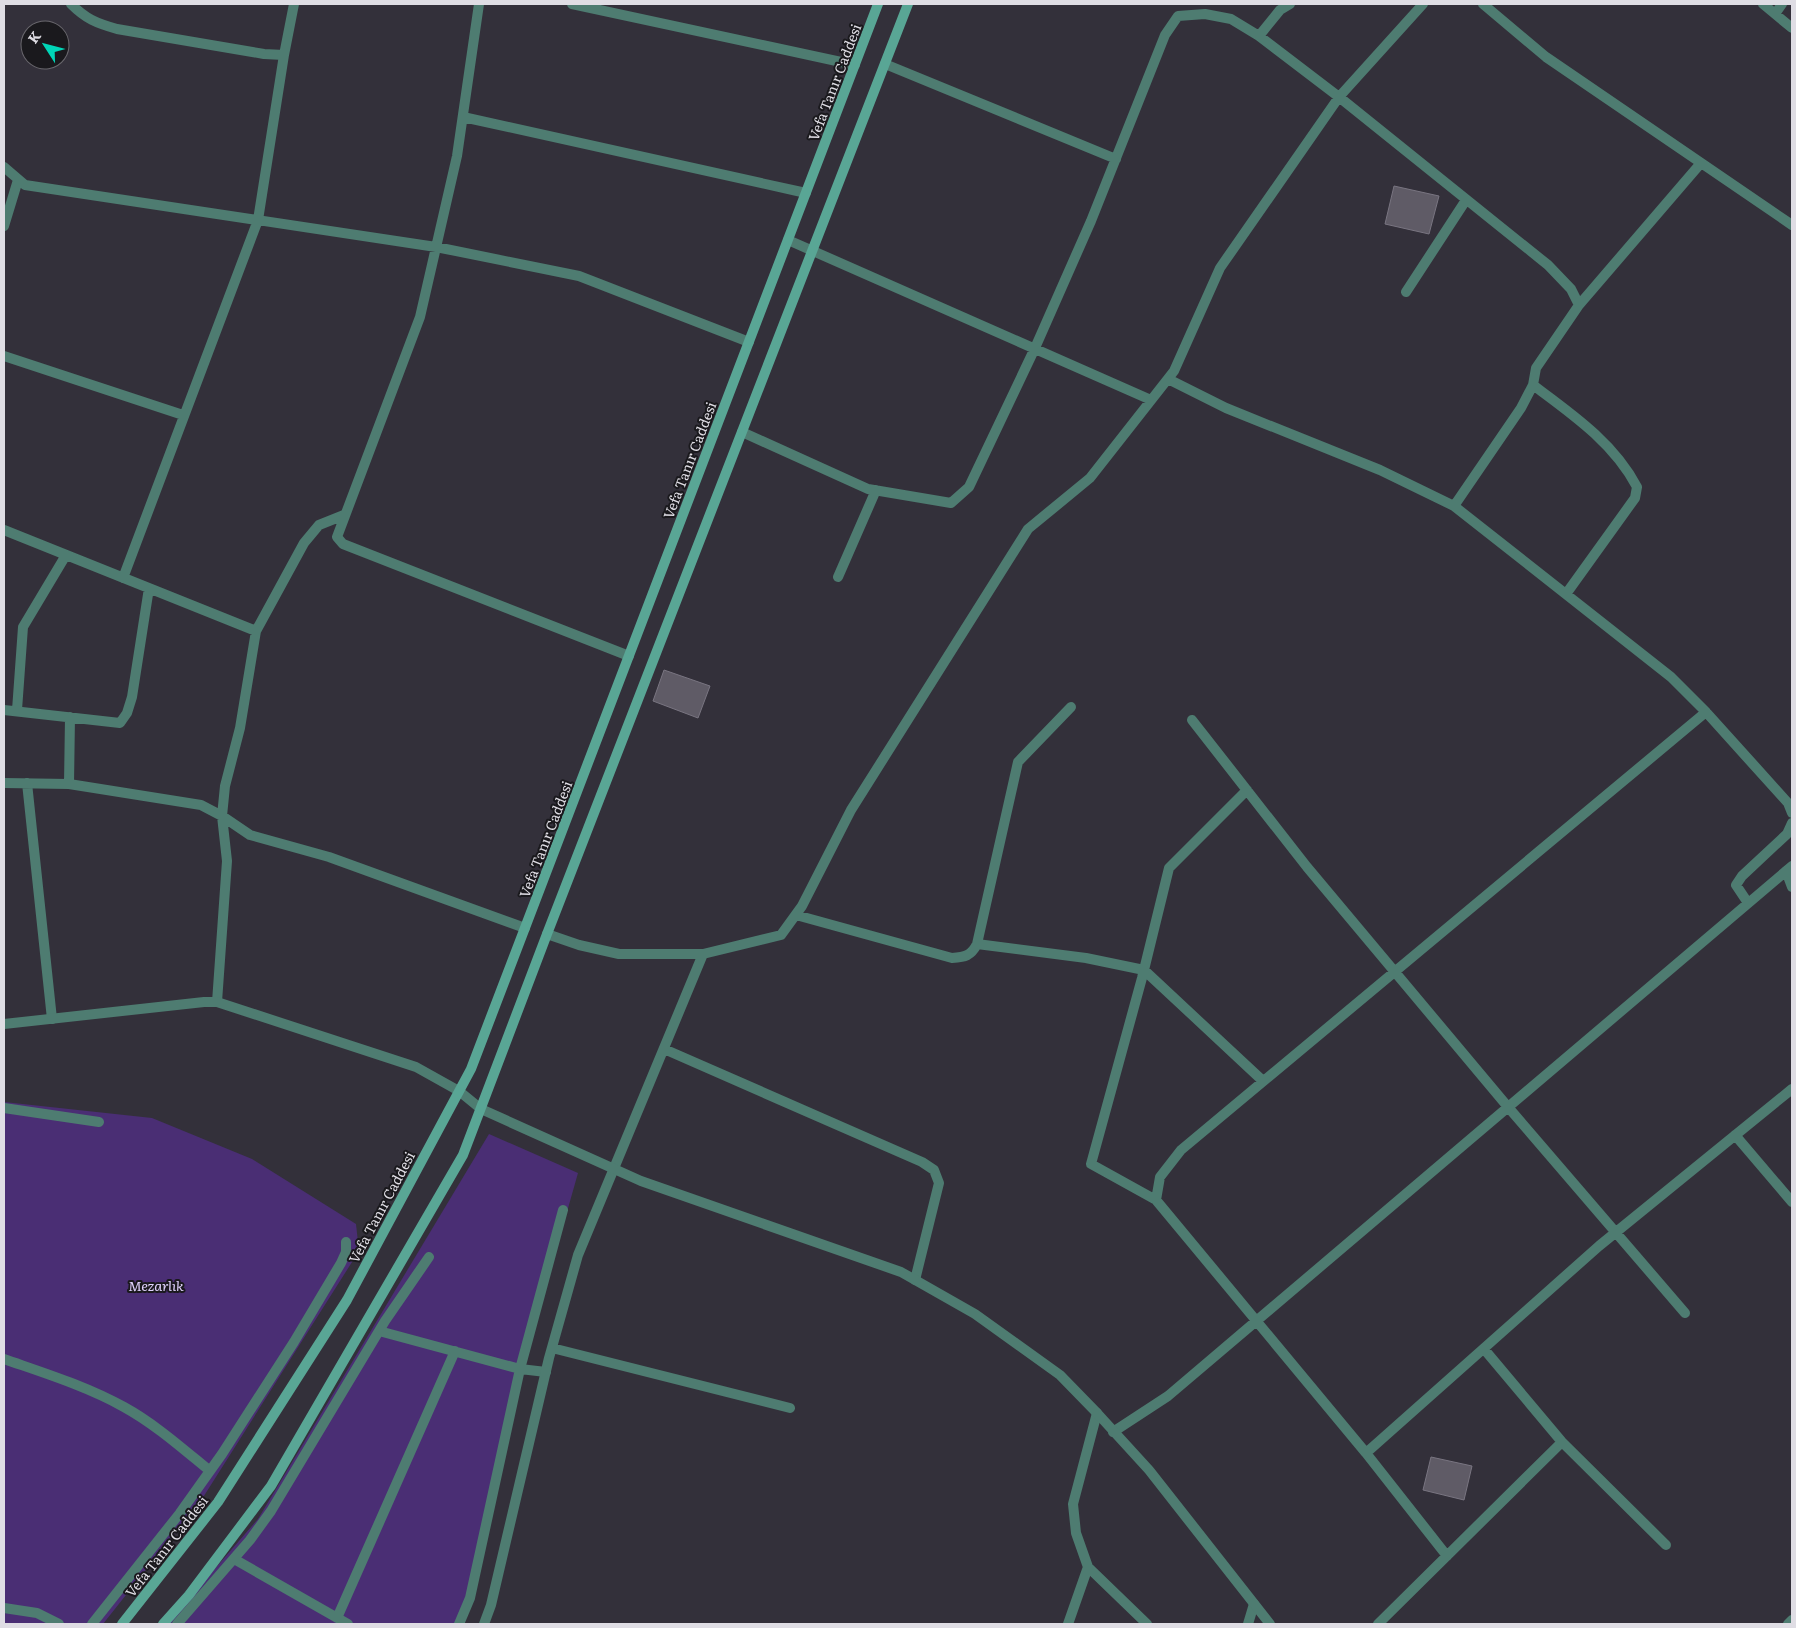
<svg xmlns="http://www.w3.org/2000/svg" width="1796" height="1628" viewBox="0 0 1796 1628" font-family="Literata,serif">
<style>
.green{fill:#4a2e74}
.building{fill:#5f5b66;stroke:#797581}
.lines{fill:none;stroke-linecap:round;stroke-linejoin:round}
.service{stroke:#4e7c71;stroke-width:10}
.minor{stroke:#4e7c71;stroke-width:10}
.tertiary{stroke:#4e7c71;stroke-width:10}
.secondary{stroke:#59a695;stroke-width:10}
.labels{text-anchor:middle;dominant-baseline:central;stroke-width:4;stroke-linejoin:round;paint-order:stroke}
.street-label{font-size:14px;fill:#dfdde4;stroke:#1a191d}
.park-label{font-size:14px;font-style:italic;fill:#e0d2fd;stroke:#1a191d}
</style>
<rect width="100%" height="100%" fill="#33303a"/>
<!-- green -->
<path class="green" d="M4,1102L152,1118L252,1159L356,1224L359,1251L202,1499L103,1624H4Z
M489,1134L578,1173L529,1346L463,1624H167L258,1519Z"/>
<!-- building -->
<path class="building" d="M1394,186L1439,196L1429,234L1385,224Z
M664,670L710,686L698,718L653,701Z
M1431,1457L1472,1466L1464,1500L1423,1490Z"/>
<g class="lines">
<!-- service -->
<path class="service" d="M4,1108L99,1122
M379,1331L520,1369L546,1372
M4,1359C44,1373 86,1386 124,1407C155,1424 183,1449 210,1471
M234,1559L348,1624
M4,1608L37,1613L59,1624
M337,1618L455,1351
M92,1624L180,1513L222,1454L294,1342L341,1263L346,1252V1242
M177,1624L250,1540L271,1511L385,1321L429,1257
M459,1624L470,1598L520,1369L563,1210"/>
<!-- minor -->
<path class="minor" d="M71,4C86,19 96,23 117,29L264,54L284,55
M479,4L457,156L420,317L337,537L343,544L629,656
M572,4L855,65
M1483,4L1546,57L1792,225
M1763,4L1792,28
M1775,14L1782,4
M1259,36L1280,10L1290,4
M885,64L1116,159
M463,117L806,193
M4,167L25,185L436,247L579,276L749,342
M4,226L18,180
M788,240L1151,400
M1406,292L1466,200
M1579,305L1701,163
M4,356L183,415
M1168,379L1226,408L1380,470L1454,506L1671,677L1706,712L1788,803L1792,813
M1533,385C1572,414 1614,443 1637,487L1635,498L1566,594
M742,432L868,489L951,503L969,487L1035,348L1091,221L1165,35L1178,16L1205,14L1231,19L1259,36L1339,97L1548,265L1571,289L1579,305L1536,368L1533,385L1521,408L1454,506
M4,530L256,631
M838,577L876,490
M123,578L258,220L284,55L294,4
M4,710L120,723L127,713L132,697L149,588
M17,710L23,627L66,555
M1192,720L1307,867L1508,1107L1685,1313
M4,783L69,784L201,805L222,816L250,835L329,857L525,928
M27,783L52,1019
M69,784L70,717
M1247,790L1169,868L1142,978L1091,1164L1156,1200L1366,1453L1447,1556
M1786,871L1792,887
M1748,903L1736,885L1742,876L1787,834L1792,823
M796,915L952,958C965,957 971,956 977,944L1018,762L1071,707
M547,934L579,945L619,954H703L781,935L802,906L851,810L1028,529L1090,478L1174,371L1220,268L1339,97L1423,4
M977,944L1086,958L1144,970L1263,1081
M217,1002L227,861L222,816L225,786L240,728L256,631L304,543L319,525L344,515
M664,1049L922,1162L934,1170L939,1183L915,1280
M1735,1135L1792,1202
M1156,1200L1160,1177L1181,1150L1706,712
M552,1348L790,1408
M1484,1349L1562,1442L1666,1545
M1113,1432L1168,1396L1792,866
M1366,1453L1599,1246L1792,1089
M1088,1567L1147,1624
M484,1624L491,1605L549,1358L578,1255L703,954
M1068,1624L1088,1567L1076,1533L1073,1504L1097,1413
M1248,1624L1254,1604
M1378,1624L1562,1442
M1788,1624L1792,1620"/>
<!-- tertiary -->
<path class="tertiary" d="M4,1024L204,1002H217L416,1067L459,1091L481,1109L641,1181L901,1272L975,1314L1060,1375L1097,1413L1149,1470L1270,1624"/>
<!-- secondary -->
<path class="secondary" d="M122,1624L218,1502L347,1300L471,1069L878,4
M163,1624L189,1595L271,1486L463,1155L547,934L908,4"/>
</g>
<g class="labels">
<!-- street labels -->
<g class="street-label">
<text transform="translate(834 82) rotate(-69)">Vefa Tanır Caddesi</text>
<text transform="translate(689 460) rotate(-69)">Vefa Tanır Caddesi</text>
<text transform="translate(545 839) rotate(-69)">Vefa Tanır Caddesi</text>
<text transform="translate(381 1207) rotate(-62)">Vefa Tanır Caddesi</text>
<text transform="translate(166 1546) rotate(-52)">Vefa Tanır Caddesi</text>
</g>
<!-- park labels -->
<g class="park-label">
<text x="156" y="1285">Mezarlık</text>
</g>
</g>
<!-- border -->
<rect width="1796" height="1628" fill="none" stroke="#dfdde4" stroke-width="10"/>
<!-- north arrow -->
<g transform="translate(45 45) rotate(306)"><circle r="24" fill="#1a191d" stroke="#69676d"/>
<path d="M0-4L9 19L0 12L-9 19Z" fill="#00d5b7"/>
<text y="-8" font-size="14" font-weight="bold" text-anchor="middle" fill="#dfdde4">K</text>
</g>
</svg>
